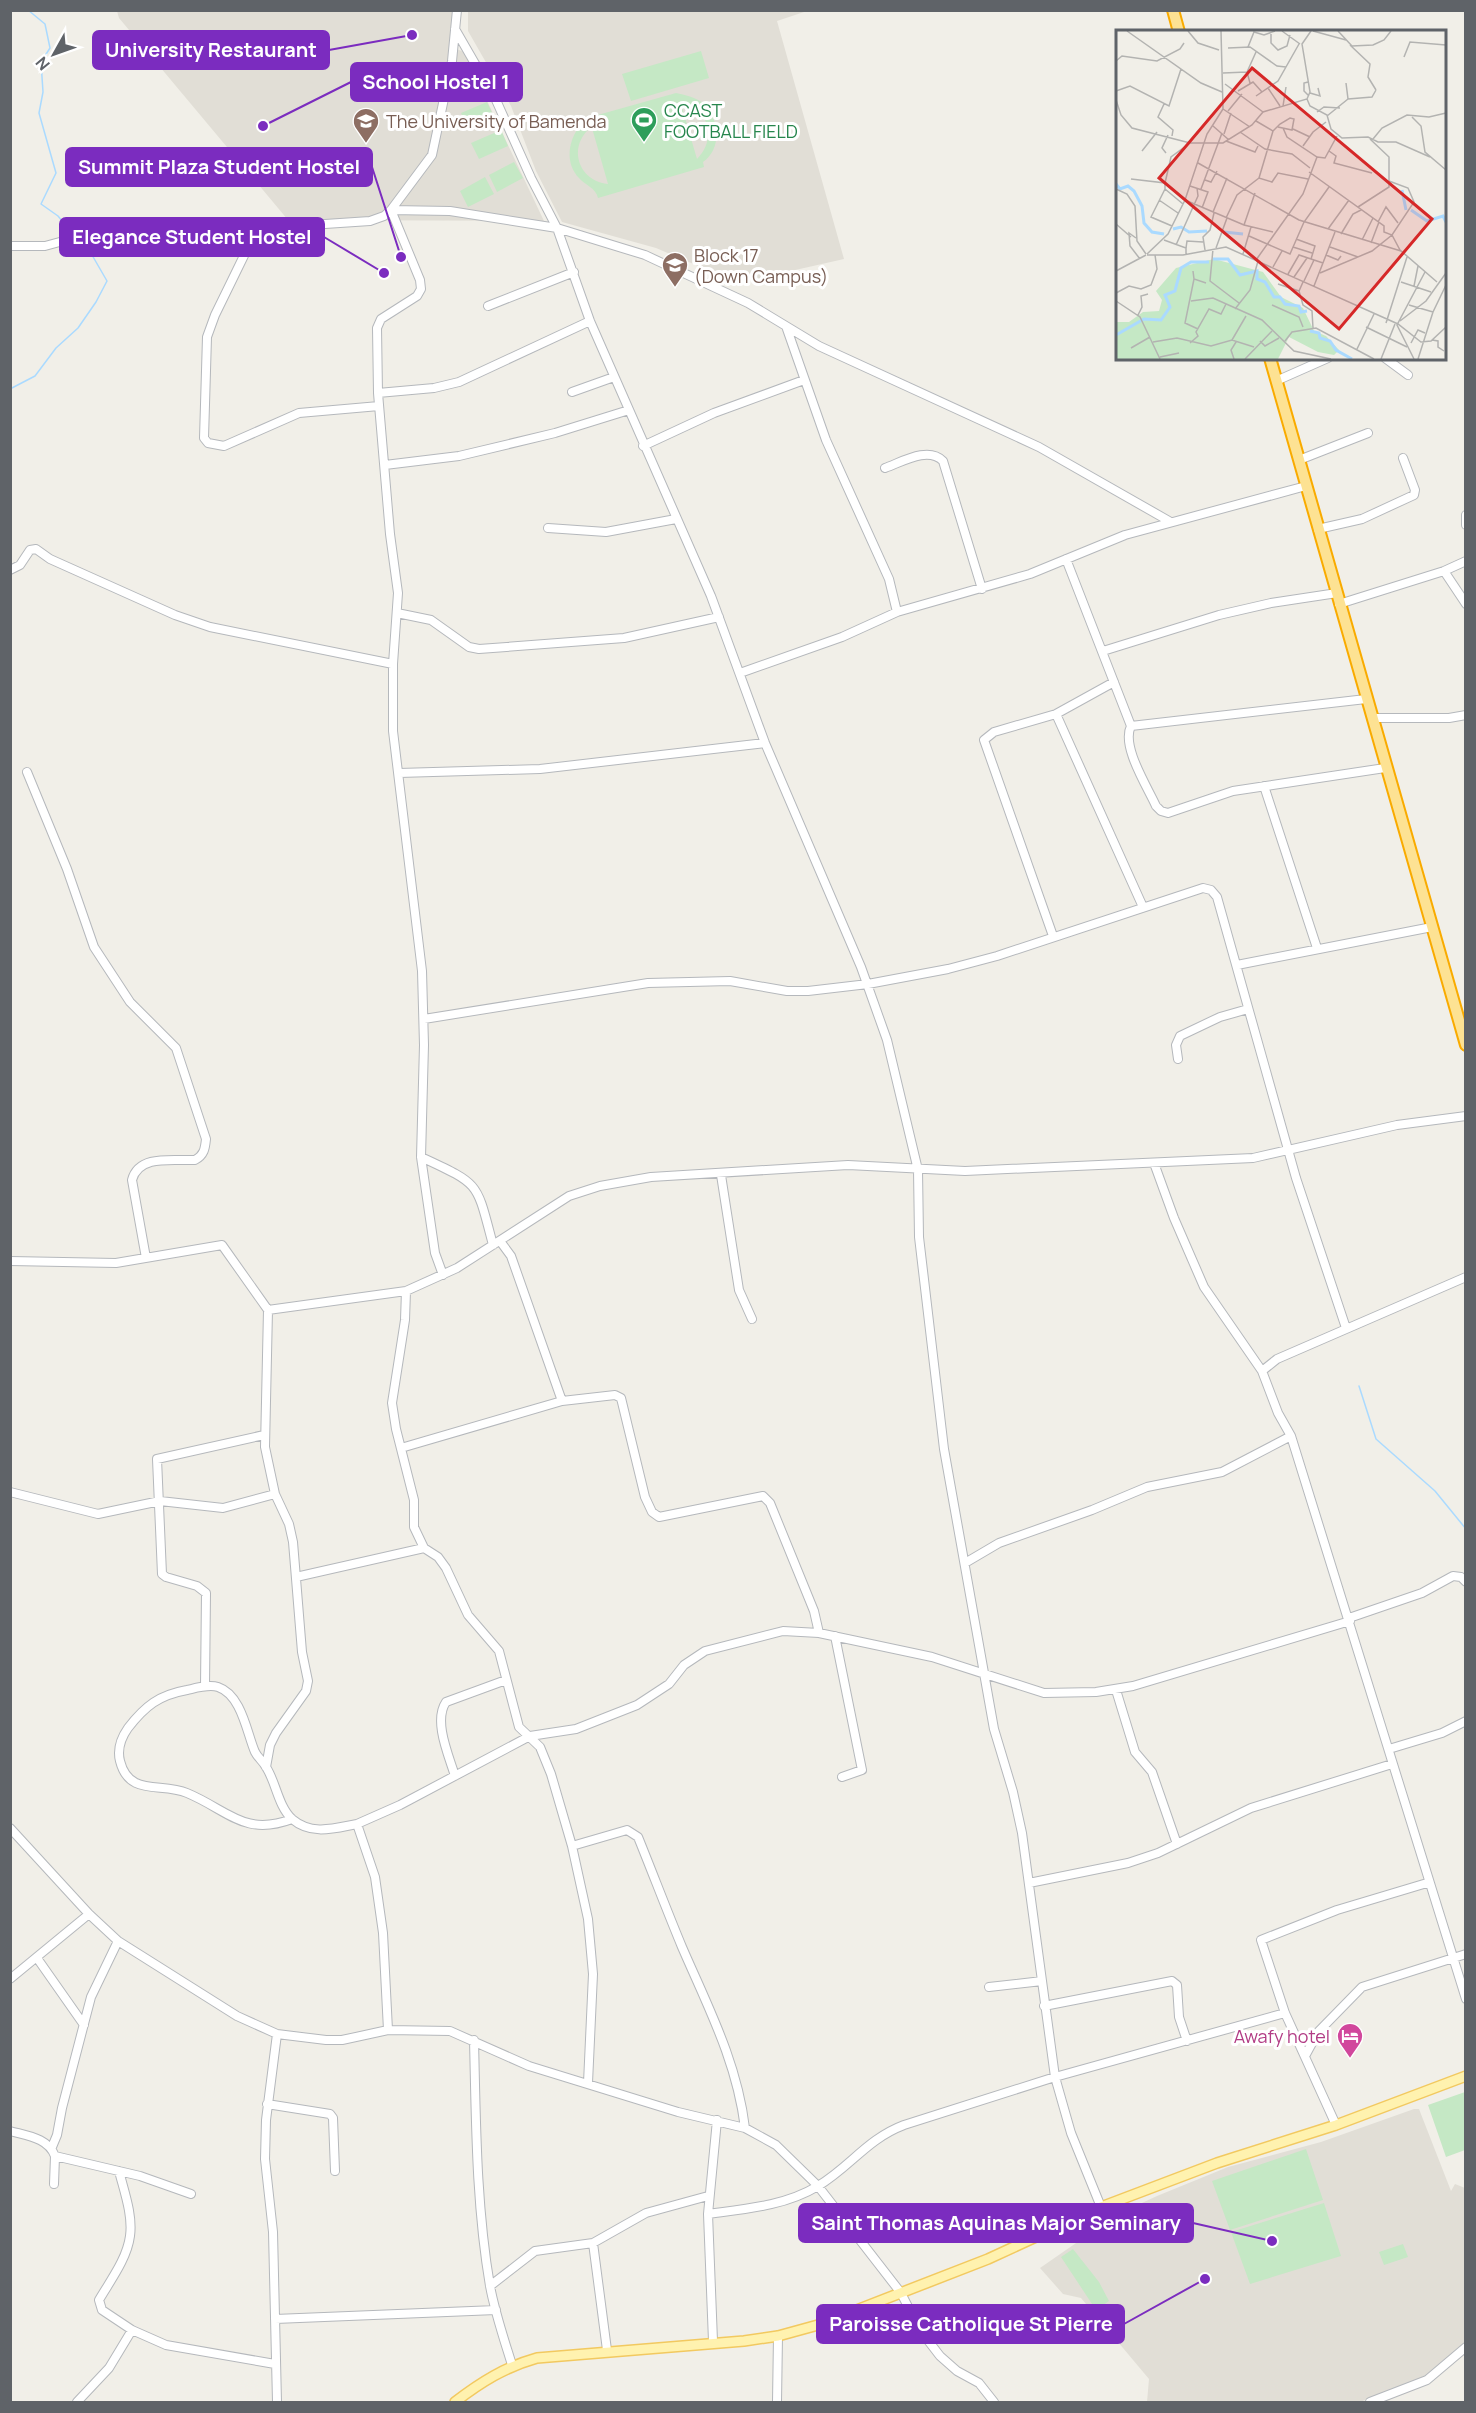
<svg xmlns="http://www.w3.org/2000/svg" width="1476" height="2413" viewBox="0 0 1476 2413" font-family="Manrope,sans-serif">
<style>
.education{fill:#e1ded6}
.green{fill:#c5e8c5;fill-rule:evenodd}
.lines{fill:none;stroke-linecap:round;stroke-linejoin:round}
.stream{stroke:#aadaff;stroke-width:1.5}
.minor-casing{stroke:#b5b8bc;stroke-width:10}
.major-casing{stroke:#f2c960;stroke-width:12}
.highway-casing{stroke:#f9ab00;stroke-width:14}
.minor{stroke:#fff;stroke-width:8}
.major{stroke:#fff2af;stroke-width:9}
.highway{stroke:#fde293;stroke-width:10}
.labels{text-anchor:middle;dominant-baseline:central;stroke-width:6;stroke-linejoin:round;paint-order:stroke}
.leisure-label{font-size:18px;fill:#27864d;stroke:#fff;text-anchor:start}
.education-label{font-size:18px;fill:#785e54;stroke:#fff;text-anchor:start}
.hotel-label{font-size:18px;fill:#b23c85;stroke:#fff;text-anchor:end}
.inset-river{fill:none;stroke:#aadaff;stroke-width:3}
.inset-road{fill:none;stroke:#b3b3b1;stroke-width:1.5}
.view{fill:#d62828;fill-opacity:0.15;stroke:#d62828;stroke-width:3}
.inset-edge{fill:none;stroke:#5f6368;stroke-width:3}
.leader{fill:none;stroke:#7b2cbf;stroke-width:2}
.callout-dot{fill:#7b2cbf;stroke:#fff;stroke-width:2}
.callout{fill:#7b2cbf;stroke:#7b2cbf;stroke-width:2}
.callout-label{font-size:20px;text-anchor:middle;font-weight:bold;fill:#fff}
</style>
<rect width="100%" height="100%" fill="#f1efe8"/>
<!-- education -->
<path class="education" d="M117,11H453L449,46L464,52L544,221L288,220L119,18Z
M468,11H807L777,21L844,259L738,283L656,248L562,222L536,171L511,106L468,31Z
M1414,2109H1419L1451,2191L1455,2184L1465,2188V2343L1425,2377L1360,2402H1147L1149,2379L1081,2298L1063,2294L1040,2268L1118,2214L1157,2196L1228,2167L1321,2142Z"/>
<!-- green -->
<path class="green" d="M701,51L709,78L631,101L622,74Z
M676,93C685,95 695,97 703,103C720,119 722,149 703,162L704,167L598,198C596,188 585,185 579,178C562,160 570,133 587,118ZM687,103C711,114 715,141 697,159L681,104ZM591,127L592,128L608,184C578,181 567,147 591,127Z
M487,102L494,117L468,129L461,113Z
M501,130L508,146L479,159L471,143Z
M514,162L523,178L497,192L489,175Z
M485,177L494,194L468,207L460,191Z
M1465,2092V2150L1446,2157L1428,2105Z
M1306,2149L1323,2200L1230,2230L1212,2181Z
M1324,2203L1341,2256L1250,2284L1231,2232Z
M1403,2244L1408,2257L1384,2265L1379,2252Z
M1073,2249L1099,2282L1109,2301L1096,2310L1061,2257Z"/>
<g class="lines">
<!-- stream -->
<path class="stream" d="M28,10L45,24L50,48L41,62L43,92L39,113L56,173L41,204L58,216L75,237
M10,389L35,376L56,348L78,328L96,302L107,281L92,255L80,243
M1359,1386L1376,1439L1435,1491L1466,1529"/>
<!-- minor casing -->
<g class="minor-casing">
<path id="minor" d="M455,29L496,100L531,178L557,228L590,321L711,596L765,743L861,967L887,1040L918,1170L919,1237L944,1449L994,1729L1013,1792L1022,1833L1055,2077L1071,2133L1101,2207
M391,210L420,280L421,289L417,296L381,319L377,328L378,393L390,534L398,593L393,664V731L422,971L424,1045L421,1157L435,1253L443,1275
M391,210L450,211L557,228L645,255L748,303L819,346L1039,447L1169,521
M257,229L215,315L207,337L204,438L208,443L224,446L299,413L379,406
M10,246H45L67,240L130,232L236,230L370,221L384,216L391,210L432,155L452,61L457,10
M488,306L574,272
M787,329L826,440L889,579L897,612
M1385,358L1408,375
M1276,381L1328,358
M572,392L614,377
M378,393L434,388L459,382L590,321
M643,446L714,413L804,380
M1299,460L1368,433
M385,465L459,456L555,433L629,410
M885,468C902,462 928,446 943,461L982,589
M1466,515V525
M548,528L606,532L676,519
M1318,529L1362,519L1414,495L1415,490L1403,458
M1066,559L1131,726
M10,570L20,565L30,550L36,549L50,559L175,615L210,627L393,664
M1444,571L1466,561
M1339,604L1444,571L1466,604
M397,613L431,620L469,647L479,649L624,638L719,617
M1103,651L1219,615L1271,603L1337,593
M740,673L842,637L897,612L1030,574L1125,535L1306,486
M1056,714L1143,907
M1373,718H1449L1466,715
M1131,726C1121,746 1147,786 1156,806L1161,811L1168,813L1233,791L1385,768
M1131,726L1366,699
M27,772L67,869L94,947L130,1002L176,1048L206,1139C205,1149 204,1155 195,1160C173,1161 139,1154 132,1180L146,1258
M399,773L540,769L765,743
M1264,786L1317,948
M1053,936L984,740L994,732L1056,714L1114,682
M1237,965L1432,927
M424,1019L648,983L730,981L787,991H808L868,984L948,969L997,956L1203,888L1211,890L1217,897L1296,1178L1346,1328
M1178,1059L1176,1045L1180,1036L1220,1017L1248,1009
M421,1157C481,1185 476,1181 493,1245
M1154,1163L1174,1218L1204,1287L1262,1371L1278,1413L1291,1436L1466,1999
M721,1175L739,1290L752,1319
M500,1241L511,1256L562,1401L615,1395L621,1398L645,1497L652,1512L659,1517L763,1496L770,1503L814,1611L819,1633L932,1657L1044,1693L1096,1692L1133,1686L1350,1621
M10,1261L116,1263L222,1245L268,1310L265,1447L275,1494L289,1524L293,1542L302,1652L308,1681L306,1691L276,1733L270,1745L266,1767
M406,1291L405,1320L392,1403L396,1429L414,1500V1527L424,1548L438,1557L446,1568L468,1615L499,1651L519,1727L540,1747L551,1774L572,1846L588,1919L593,1974L588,2083
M268,1310L406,1291L457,1268L569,1196L600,1186L651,1177L848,1165L965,1171L1253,1158L1397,1125L1466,1116
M1262,1371L1277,1359L1466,1277
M401,1448L562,1401
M10,1492L98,1514L160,1501L223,1508L275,1494
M965,1563L999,1543L1092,1510L1147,1487L1222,1472L1291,1436
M296,1577L424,1548
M1349,1618L1422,1593L1453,1576L1461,1577L1466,1582
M835,1636L862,1770L842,1777
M205,1686L206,1593L197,1586L166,1577L162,1574L157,1459L264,1435
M1116,1690L1135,1752L1152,1772L1177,1844
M1389,1749L1442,1733L1466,1721
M455,1776C449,1756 433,1721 446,1702L506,1680
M292,1819C244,1837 228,1810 187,1793C161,1782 129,1797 120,1761C117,1749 121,1738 128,1728C145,1706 159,1695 187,1690C196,1688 209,1684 218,1687C242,1695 247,1734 255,1752C258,1758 263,1761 266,1767C276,1782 278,1806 292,1819C312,1836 335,1828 357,1824
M10,1828L89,1914L118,1941L237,2016L277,2034L326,2040H342L388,2030L450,2031L529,2066L678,2112L745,2128L776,2145L818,2186L901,2293L920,2330L940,2356L957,2371L979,2383L994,2402
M572,1846L627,1830L638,1837C653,1874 667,1911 682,1947C708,2007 737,2062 745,2128
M1029,1883L1128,1863L1158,1853L1251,1808L1392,1764
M37,1958L84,2025
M10,1979L89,1914
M989,1987L1042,1981
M1044,2006L1172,1981L1177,1985L1179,2017L1187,2041
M388,2030L383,1933L375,1877L357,1824L400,1805L530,1736L576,1729L637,1705L669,1684L684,1665L705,1651L783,1631L819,1633
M474,2040C476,2122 476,2204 490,2286C495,2313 504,2339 512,2365
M1305,2056L1318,2032L1362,1987L1466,1954
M267,2104L330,2114L333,2118L335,2171
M1336,2125L1285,2013L1261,1940L1337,1910L1427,1883
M10,2131C28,2136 48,2138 55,2156L140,2176L191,2194
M52,2147L57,2135L62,2108L91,1997L118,1941
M119,2171C124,2191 133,2215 130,2236C127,2259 110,2281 99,2300L102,2310L132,2330L166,2345L275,2364
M54,2184L55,2156
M708,2214C745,2209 785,2206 818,2186C850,2167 867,2139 904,2125L1055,2077L1285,2013
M593,2243L607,2350
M490,2286L535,2251L593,2243L646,2213L708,2196
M275,2319L496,2310
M713,2341L708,2214L717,2120
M77,2402L109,2368L132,2330
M277,2402L273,2232L265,2159L266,2120L277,2034
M777,2402L778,2336
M1370,2402L1427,2380L1466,2347"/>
</g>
<!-- major casing -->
<g class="major-casing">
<path id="major" d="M455,2402C481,2382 505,2367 537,2358L744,2341L778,2336L818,2325L988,2259L1101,2207L1217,2163L1336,2125L1466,2076"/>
</g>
<!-- highway casing -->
<g class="highway-casing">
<path id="highway" d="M1173,10L1179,32
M1270,358L1466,1045"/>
</g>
<!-- minor -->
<use href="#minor" class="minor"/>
<!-- major -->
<use href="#major" class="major"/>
<!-- highway -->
<use href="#highway" class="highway"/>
</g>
<!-- icons -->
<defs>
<g id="stadium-pin" transform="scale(1.35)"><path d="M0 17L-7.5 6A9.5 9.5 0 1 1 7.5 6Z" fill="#2e9e5b" stroke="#fff"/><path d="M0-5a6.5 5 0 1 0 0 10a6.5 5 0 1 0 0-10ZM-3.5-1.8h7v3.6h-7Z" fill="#fff"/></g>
<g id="university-pin" transform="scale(1.35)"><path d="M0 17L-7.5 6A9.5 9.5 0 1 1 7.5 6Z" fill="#8d6e63" stroke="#fff"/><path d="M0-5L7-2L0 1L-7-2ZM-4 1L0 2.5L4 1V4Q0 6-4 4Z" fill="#fff"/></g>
<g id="hotel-pin" transform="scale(1.35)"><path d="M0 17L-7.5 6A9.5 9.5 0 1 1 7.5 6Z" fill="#d1479c" stroke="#fff"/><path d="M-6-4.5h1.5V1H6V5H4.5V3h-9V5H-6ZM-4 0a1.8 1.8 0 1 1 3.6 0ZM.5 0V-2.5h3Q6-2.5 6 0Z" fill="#fff"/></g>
</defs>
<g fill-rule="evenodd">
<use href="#stadium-pin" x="644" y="120"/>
<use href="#university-pin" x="366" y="121"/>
<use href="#university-pin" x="675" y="265"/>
<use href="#hotel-pin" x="1350" y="2036"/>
</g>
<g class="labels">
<!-- leisure labels -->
<g class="leisure-label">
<text x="664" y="110">CCAST<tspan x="664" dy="21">FOOTBALL FIELD</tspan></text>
</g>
<!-- education labels -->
<g class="education-label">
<text x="386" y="121">The University of Bamenda</text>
<text x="694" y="255">Block 17<tspan x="694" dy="21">(Down Campus)</tspan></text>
</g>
<!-- hotel labels -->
<g class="hotel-label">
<text x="1330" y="2036">Awafy hotel</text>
</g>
</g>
<!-- overview -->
<g transform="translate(1116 30)">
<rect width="330" height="330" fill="#f1efe8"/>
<path d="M98,229L147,242L165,267L187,278L198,301L210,306L223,320L218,325L202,322L173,307L162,329H0V292H13L27,282L43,281L46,270L40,261L60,238Z" fill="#c5e8c5"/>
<path class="inset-river" d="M0,154L4,159L12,156L18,161L26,176L28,193L36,202L48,204M286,160L290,180M295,180L311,191L327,186L330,192M57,199L65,197L73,202L91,201M108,202L127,204M97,229H112L124,245L141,241V249L149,252L158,267H164L169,274L183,276L185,282L191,281M194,301L203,303L204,308L214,311L220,320L236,329M0,305L28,289L45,290L54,277L49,265L59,261L65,238L75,232H93"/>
<path class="inset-road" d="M11,1L85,53L106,62M72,1L82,13L103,20M166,1L184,14M197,1L230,10M222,1L236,16L257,15L268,10L275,1M155,4V13L162,20L171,16L174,5M234,15L254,34L252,47L260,60M132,17L138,2L148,5L159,1M112,18L134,17L161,36L170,37M288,27L294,12L330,15M0,31L6,26L41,31L64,19L68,13M107,43L131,42M192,52L188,53V61L193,66M134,53L131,42L140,22M109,54L147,82M152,58L164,76M0,61L14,56L53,76L65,39M122,61L137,52L146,62M194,63L204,66L202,58M140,66L162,51L183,14M191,69L194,76L211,85L215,99L226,108L252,107L262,112H280L314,127M232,69L256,67L260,60M0,70L5,85L16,98L74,113H107L136,95L147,82L191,69L194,62L186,14L195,1M48,74L42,87L57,100L56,106M167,76L170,57M107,79L134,97M112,81L126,64M201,82L208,77L224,78M211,86L232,69L230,53M296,87L305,96L309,122L330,140M140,91L157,101L143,148M97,96L113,110M167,98L171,107L201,127L209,128L221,106M177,99L194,107M157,101L164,94L174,88L178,89L176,100L162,97M124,102L149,119L176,124L194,138M108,104L115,83M257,109L266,98L291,85L313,87L330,83M110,111L139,122L142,116M187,116L197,102L210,92M26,121L41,102M213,121L220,126L218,133L256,143M50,123L46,118L52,105M82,133L183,190L285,221M193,142L268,196V202L276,205L284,220L321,252M15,149L49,153V159L67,174M89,150L95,152L101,141M49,153L55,127L74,113M74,156L92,162L86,178M0,159L11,164L19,176L21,211L30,224M49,159L35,187L56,196M85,159L106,103M43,170L62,183M69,170L128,195L157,202M242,177L273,157V127L254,109M97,182L111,148M110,188L121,165L143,148L156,152L162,143L192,149M262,192L270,177L282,193M0,194L15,207M128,195L139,163M212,199L233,170M225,204L237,184L245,180M133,206L174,224L188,192L213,157M20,208L13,203L14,216L24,229M180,209L199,216L195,229M48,210L70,218V224M246,210L257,188M255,213L263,192M60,215L82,166L81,158M177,217L196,223M214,217L242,227M70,218L71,211L87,212M100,218L111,188M97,219L94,251L123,273M89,220L87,207L94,200L98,183M31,224L52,204L69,170L91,104L107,79L105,1M127,224L135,197M31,225H67L110,217L282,294L305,312L315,311L330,297M210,225L222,230L225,226M140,230L187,164L201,127M157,237L166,221M0,241L30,225M77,241L78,249L90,253M204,243L256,221L276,205L298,172L292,158L273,151M172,244L183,225L207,233M178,247L191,228M78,249L69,293L82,299M188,251L198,230M285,252L315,262M162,254L183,261L187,252M198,256L219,202M298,256L302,236M183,261L187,275L196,281L197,298M0,263L13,256L25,259L35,255L41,239L39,225M0,271L24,287L44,329M75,271L97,268L146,290L178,321L215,329M156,275L183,287L187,297M293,275L317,282M119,279L134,260L142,231M22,285L26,277L25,266L32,264M284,291L310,271L330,243M270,293L291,227M250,297L291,317M116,310L130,286M316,310L322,311V317L328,321M144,311L149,316L163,308M169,311L176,302L200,298L258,329M37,312L61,308L95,316L116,310L138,317M74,313L82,306L80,302L93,279L105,284L110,274M295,313L302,300L309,303M15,318L34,307M241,319L258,284M44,327L63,323M118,329L115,320L120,312M129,329L156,301M265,329L279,294M298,329L281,295L309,242M302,329L317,282L330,255"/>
<path class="view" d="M136,38L316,189L223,299L43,148Z"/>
<rect width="330" height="330" class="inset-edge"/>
</g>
<!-- callouts -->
<path class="leader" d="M412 35L329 50M263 126L351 82M401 257L372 167M384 273L324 237M1272 2241L1193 2223M1205 2279L1124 2324"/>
<g class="callout-dot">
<circle cx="412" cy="35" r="6"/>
<circle cx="263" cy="126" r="6"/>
<circle cx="401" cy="257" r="6"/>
<circle cx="384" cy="273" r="6"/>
<circle cx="1272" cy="2241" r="6"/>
<circle cx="1205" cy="2279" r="6"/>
</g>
<g class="callout">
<rect x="93" y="31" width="236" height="38" rx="6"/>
<rect x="351" y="63" width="171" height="38" rx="6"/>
<rect x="66" y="148" width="306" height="38" rx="6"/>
<rect x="60" y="218" width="264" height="38" rx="6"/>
<rect x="799" y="2204" width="394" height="38" rx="6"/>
<rect x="817" y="2305" width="307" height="38" rx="6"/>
</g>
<g class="callout-label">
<text x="211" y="57">University Restaurant</text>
<text x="436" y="89">School Hostel 1</text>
<text x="219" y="174">Summit Plaza Student Hostel</text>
<text x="192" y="244">Elegance Student Hostel</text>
<text x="996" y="2230">Saint Thomas Aquinas Major Seminary</text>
<text x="971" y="2331">Paroisse Catholique St Pierre</text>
</g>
<!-- border -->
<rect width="1476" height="2413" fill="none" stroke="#5f6368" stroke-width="24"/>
<!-- north arrow -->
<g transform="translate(54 54) rotate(230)" stroke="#ffffff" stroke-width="4.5" paint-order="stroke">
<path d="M0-4.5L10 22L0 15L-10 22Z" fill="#5f6368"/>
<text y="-9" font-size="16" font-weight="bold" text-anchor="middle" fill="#5f6368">N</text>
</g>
</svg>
